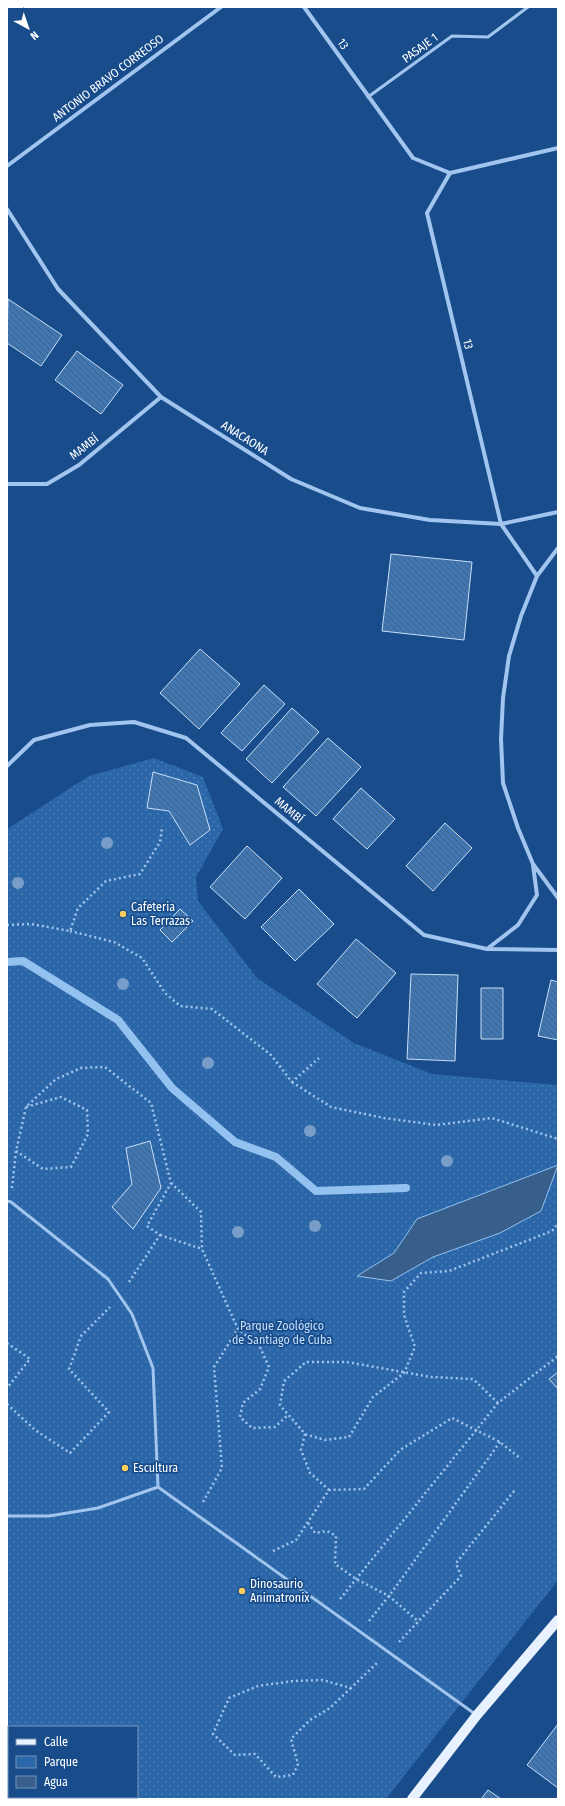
<svg xmlns="http://www.w3.org/2000/svg" width="565" height="1806" viewBox="0 0 565 1806" font-family="'Fira Sans Condensed',sans-serif">
<style>
.green{fill:url(#green-dots);fill-rule:evenodd}
.water{fill:#385f8c;stroke:#93c1f0}
.lines{fill:none;stroke-linecap:round;stroke-linejoin:round}
.stream{stroke:#93c1f0;stroke-width:8}
.building{fill:url(#building-back-hatch);stroke:#c7dffa}
.path{stroke:#a1c5ee;stroke-width:2.5;stroke-dasharray:2 3;stroke-linecap:butt}
.service{stroke:#a1c5ee;stroke-width:3}
.minor{stroke:#a1c5ee;stroke-width:4}
.primary{stroke:#e8f1ff;stroke-width:10}
.tree{fill:#789dc8}
.poi-dot{fill:#ffcd5e;stroke:#184c8a;stroke-width:1.5}
.labels{text-anchor:middle;dominant-baseline:central;stroke-width:3.5;stroke-linejoin:round;paint-order:stroke}
.street-label{font-size:12px;fill:#fff;stroke:#184c8a}
.poi-label{font-size:12px;fill:#fff;stroke:#184c8a;text-anchor:start}
.park-label{font-size:12px;fill:#c7dffa;stroke:#184c8a}
</style>
<defs>
<pattern id="green-dots" width="8" height="8" patternUnits="userSpaceOnUse"><rect width="8" height="8" fill="#2b66a8"/><path d="M2 2h.1M6 6h.1" fill="none" stroke="#4b7db5" stroke-width="1.8" stroke-linecap="round"/></pattern>
<pattern id="building-back-hatch" width="6" height="6" patternUnits="userSpaceOnUse"><rect width="6" height="6" fill="#4076b2"/><path d="M-1 5l2 2M0 0l6 6M5-1l2 2" fill="none" stroke="#46617f"/></pattern>
</defs>
<rect width="100%" height="100%" fill="#184c8a"/>
<!-- green -->
<path class="green" d="M154,758L203,777L223,829L196,877L198,901L257,978L354,1043L432,1074L558,1085V1580L386,1799H7V829L89,776ZM9,1727H137V1797H9Z"/>
<!-- water -->
<path class="water" d="M558,1165L541,1211L500,1233L433,1257L391,1281L357,1276L394,1253L417,1219Z"/>
<g class="lines">
<!-- stream -->
<path class="stream" d="M7,962L23,961L118,1020L172,1088L235,1142L276,1157L316,1191L406,1188"/>
</g>
<!-- building -->
<path class="building" d="M8,299L62,335L41,366L7,343Z
M77,351L123,385L101,414L55,380Z
M391,554L472,562L464,640L382,631Z
M200,649L240,684L199,729L160,693Z
M264,685L285,704L242,751L221,733Z
M292,708L319,732L272,783L246,759Z
M328,738L361,767L316,816L283,787Z
M153,772L197,785L210,830L190,845L169,811L147,808Z
M361,788L395,819L367,849L333,819Z
M445,823L472,848L433,891L406,866Z
M247,846L282,878L245,919L210,887Z
M299,889L334,924L295,961L261,927Z
M180,909L193,921L172,942L160,930Z
M356,939L396,973L357,1018L317,984Z
M411,974L458,975L455,1061L407,1059Z
M551,980L558,982V1040L538,1036Z
M481,988H503V1039H481Z
M150,1141L161,1188L133,1229L112,1207L132,1184L126,1148Z
M558,1372V1389L549,1379Z
M558,1724V1788L527,1765Z
M488,1790L501,1799H481Z"/>
<g class="lines">
<!-- path -->
<path class="path" d="M7,925L31,924L70,931L78,908L106,881L140,874L160,842L162,828
M70,931L114,942L142,958L165,993L180,1006L212,1009L271,1055L292,1082L319,1058
M292,1082L331,1107L384,1118L436,1125L492,1118L558,1139
M16,1151L43,1169L71,1167L88,1134L87,1110L61,1097L26,1107
M171,1183L201,1212L202,1249L238,1329L259,1345L269,1367L260,1389L243,1403L240,1417L252,1428L275,1427L288,1415
M12,1188L16,1151L26,1107L56,1079L81,1068L105,1067L151,1103L171,1183L147,1226L160,1235L129,1282
M160,1235L202,1249
M7,1343L30,1359L7,1388
M498,1403L473,1379L431,1377L347,1362H306L284,1381L280,1405L305,1434L325,1440L349,1437L373,1397L404,1373L415,1347L404,1315V1292L421,1273L449,1271L552,1231L558,1224
M7,1404L35,1430L70,1453L109,1412L69,1369L81,1336L110,1307
M305,1434L301,1450L310,1473L329,1490
M203,1502L222,1468L214,1367L238,1329
M308,1523L315,1533L327,1531L336,1536L335,1564L356,1579L389,1596L419,1622
M273,1551L296,1540L329,1490L364,1489L400,1450L452,1418L500,1442L521,1459
M340,1599L498,1403L558,1356
M369,1621L392,1592L500,1442
M399,1642L461,1576L456,1563L515,1490
M351,1688L330,1708L310,1720L291,1739L298,1764L293,1775L276,1777L255,1754L235,1755L213,1734L229,1698L258,1686L293,1681L322,1680L351,1688L378,1662"/>
<!-- service -->
<path class="service" d="M368,97L452,36L488,37L528,7
M7,1201L11,1202L108,1279L132,1314L153,1368L158,1487L98,1508L49,1516H7
M158,1487L475,1714"/>
<!-- minor -->
<path class="minor" d="M304,7L413,158L450,173L427,213L501,524L537,576
M7,166L221,7
M450,173L558,148
M7,209L58,289L161,397L291,479L360,508L430,520L501,524L558,512
M7,484H47L79,465L161,397
M558,548L537,576L521,616L509,656L503,698L501,739L503,783L518,828L533,864L558,898
M7,766L34,740L90,725L134,722L186,738L424,935L487,949L558,950
M487,949L518,925L537,895L533,865"/>
<!-- primary -->
<path class="primary" d="M412,1799L477,1715L558,1620"/>
</g>
<!-- trees -->
<g class="tree">
<circle cx="107" cy="843" r="6"/>
<circle cx="18" cy="883" r="6"/>
<circle cx="123" cy="984" r="6"/>
<circle cx="208" cy="1063" r="6"/>
<circle cx="310" cy="1131" r="6"/>
<circle cx="447" cy="1161" r="6"/>
<circle cx="315" cy="1226" r="6"/>
<circle cx="238" cy="1232" r="6"/>
</g>
<!-- markers -->
<g class="poi-dot">
<circle cx="123" cy="914" r="4"/>
<circle cx="125" cy="1468" r="4"/>
<circle cx="242" cy="1591" r="4"/>
</g>
<g class="labels">
<!-- street labels -->
<g class="street-label">
<text transform="translate(343 44) rotate(54)">13</text>
<text transform="translate(420 48) rotate(-36)">PASAJE 1</text>
<text transform="translate(108 78) rotate(-37)">ANTONIO BRAVO CORREOSO</text>
<text transform="translate(468 344) rotate(77)">13</text>
<text transform="translate(245 438) rotate(32)">ANACAONA</text>
<text transform="translate(84 447) rotate(-38)">MAMBÍ</text>
<text transform="translate(289 810) rotate(40)">MAMBÍ</text>
</g>
<!-- poi labels -->
<g class="poi-label">
<text x="131" y="907">Cafeteria<tspan x="131" dy="14">Las Terrazas</tspan></text>
<text x="133" y="1468">Escultura</text>
<text x="250" y="1584">Dinosaurio<tspan x="250" dy="14">Animatronix</tspan></text>
</g>
<!-- park labels -->
<g class="park-label">
<text x="282" y="1326">Parque Zoológico<tspan x="282" dy="14">de Santiago de Cuba</tspan></text>
</g>
</g>
<!-- border -->
<rect width="565" height="1806" fill="none" stroke="#ffffff" stroke-width="16"/>
<!-- legend -->
<rect x="8" y="1726" width="130" height="72" fill="#184c8a" stroke="#7494b9"/>
<rect x="16" y="1739" width="20" height="6" fill="#e8f1ff" stroke="#7494b9"/>
<text x="44" y="1746" font-size="12" fill="#ffffff">Calle</text>
<rect x="16" y="1756" width="20" height="12" fill="#2b66a8" stroke="#7494b9"/>
<text x="44" y="1766" font-size="12" fill="#ffffff">Parque</text>
<rect x="16" y="1776" width="20" height="12" fill="#385f8c" stroke="#7494b9"/>
<text x="44" y="1786" font-size="12" fill="#ffffff">Agua</text>
<!-- north arrow -->
<g transform="translate(28 28) rotate(140)" stroke="#184c8a" stroke-width="3" paint-order="stroke">
<path d="M0-3L7 15L0 10L-7 15Z" fill="#ffffff"/>
<text y="-6" font-size="11" font-weight="bold" text-anchor="middle" fill="#ffffff">N</text>
</g>
</svg>
